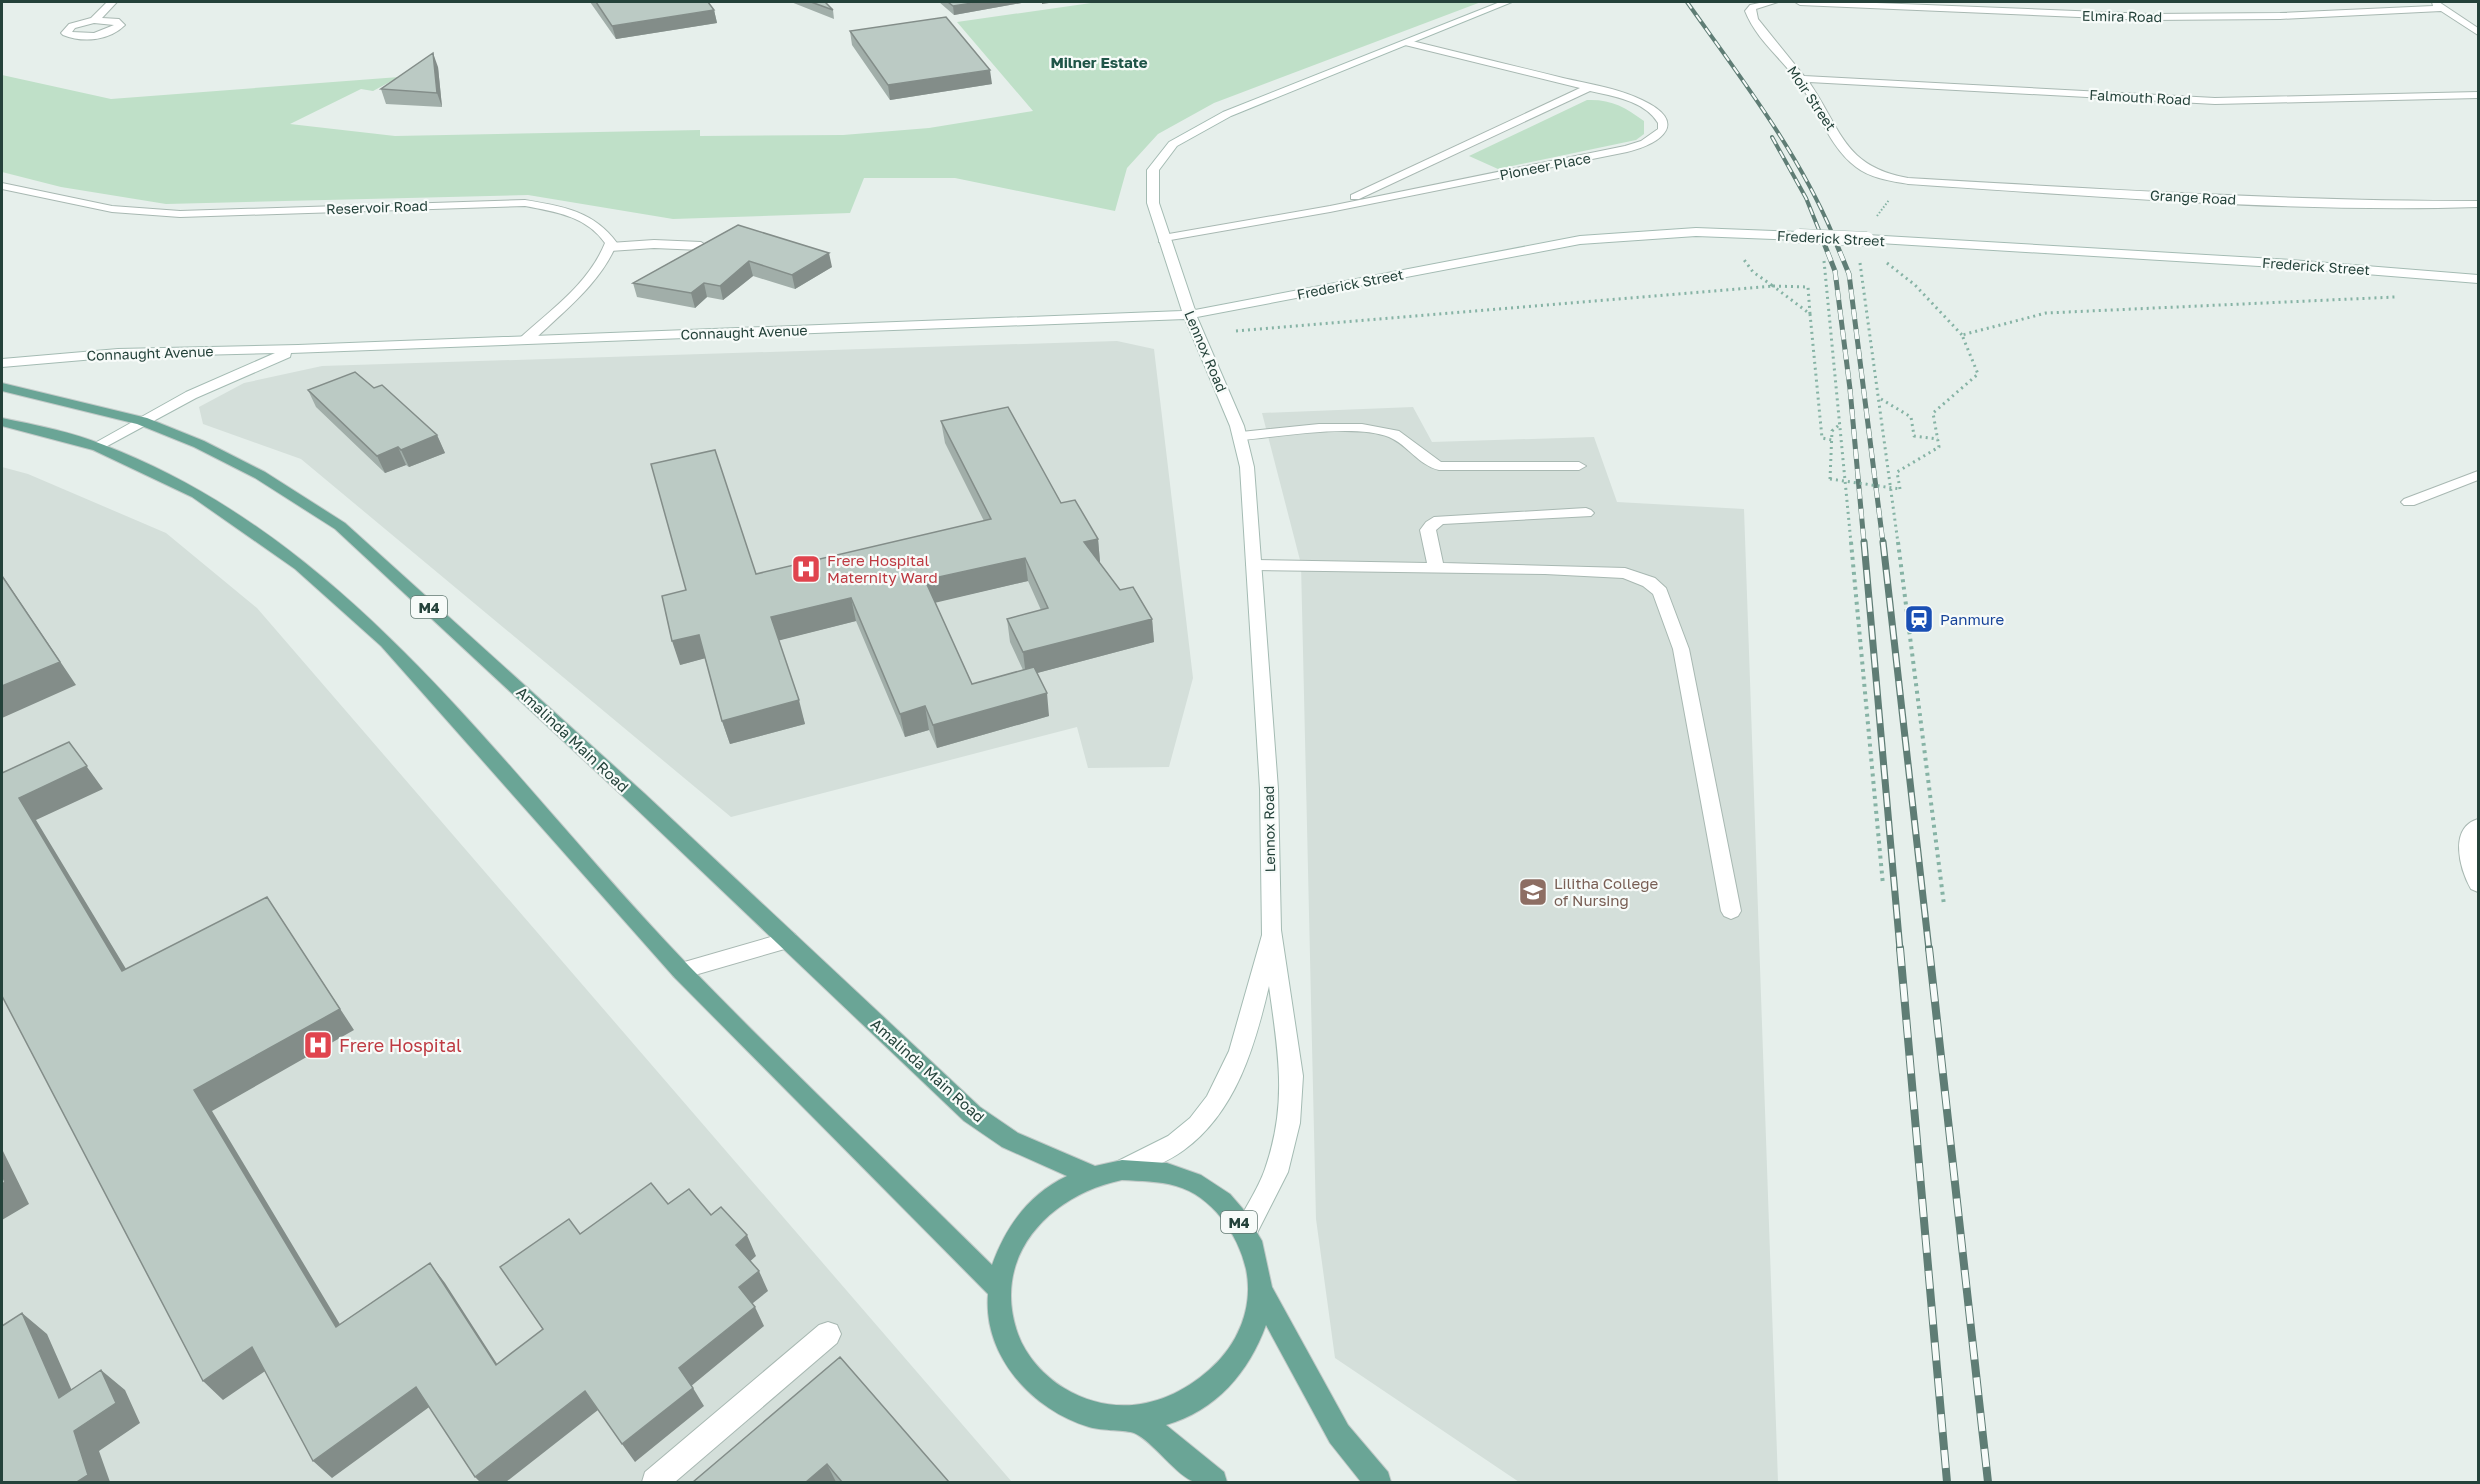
<svg xmlns="http://www.w3.org/2000/svg" width="2480" height="1484" viewBox="0 0 2480 1484" font-family="'Golos Text',sans-serif">
<style>
.built{fill:#d4dfda}
.green{fill:#bfe0c8}
.lines{fill:none;stroke-linecap:round;stroke-linejoin:round}
.lane-casing{stroke:#a8b8b2;stroke-width:2}
.street-casing{stroke:#a8b8b2;stroke-width:2}
.secondary-casing{stroke:#a4bbb3;stroke-width:2}
.primary-casing{stroke:#c2cac8;stroke-width:2}
.path-far2{stroke:#86b3a5;stroke-width:2;stroke-dasharray:1.5 2;stroke-linecap:butt}
.path-far1{stroke:#86b3a5;stroke-width:3;stroke-dasharray:2 4;stroke-linecap:butt}
.path{stroke:#86b3a5;stroke-width:4;stroke-dasharray:3 4.5;stroke-linecap:butt}
.lane{fill:#fff;fill-rule:evenodd}
.street{fill:#fff;fill-rule:evenodd}
.secondary{fill:#fff;fill-rule:evenodd}
.primary{fill:#6aa596;fill-rule:evenodd}
.rail-far3-casing{stroke:#5f7d75;stroke-width:4}
.rail-far2-casing{stroke:#5f7d75;stroke-width:5}
.rail-far1-casing{stroke:#5f7d75;stroke-width:7}
.rail-casing{stroke:#5f7d75;stroke-width:8}
.rail-far3{stroke:#f7fbf9;stroke-width:2;stroke-dasharray:8;stroke-linecap:butt}
.rail-far2{stroke:#f7fbf9;stroke-width:4;stroke-dasharray:10;stroke-linecap:butt}
.rail-far1{stroke:#f7fbf9;stroke-width:4.5;stroke-dasharray:14;stroke-linecap:butt}
.rail{stroke:#f7fbf9;stroke-width:6;stroke-dasharray:18;stroke-linecap:butt}
.secondary-bridge-casing{stroke:#a4bbb3;stroke-width:15;stroke-linecap:butt}
.path-bridge{stroke:#86b3a5;stroke-width:3;stroke-dasharray:2 4;stroke-linecap:butt}
.secondary-bridge{stroke:#fff;stroke-width:14}
.wall{fill:#a1aea9;fill-rule:evenodd}
.shaded-wall{fill:#838d89}
.building{fill:#bbcac4;stroke:#838d89;stroke-width:1.5}
.labels{text-anchor:middle;dominant-baseline:central;stroke-width:4.5;stroke-linejoin:round;paint-order:stroke}
.far-street-label{font-size:14px;fill:#24423a;stroke:#f7fbf9}
.shield{fill:#f7fbf9;stroke:#637a73;stroke-width:1.5}
.shield-label{font-size:14px;font-weight:bold;fill:#24423a}
.far-quarter-label{font-size:15px;font-weight:bold;fill:#1f5548;stroke:#f7fbf9}
.health-label{font-size:15px;fill:#be3a42;stroke:#f7fbf9;text-anchor:start}
.transit-label{font-size:15px;fill:#164399;stroke:#f7fbf9;text-anchor:start}
.street-label{font-size:15px;fill:#24423a;stroke:#f7fbf9}
.education-label{font-size:15px;fill:#785e54;stroke:#f7fbf9;text-anchor:start}
.near-health-label{font-size:18px;fill:#be3a42;stroke:#f7fbf9;text-anchor:start}
</style>
<rect width="100%" height="100%" fill="#e6efeb"/>
<!-- built -->
<path class="built" d="M1117,341L1154,349L1193,678L1169,767L1088,768L1077,727L731,817L301,459L203,424L199,407L244,383L322,366Z
M1413,407L1432,442L1594,437L1617,502L1744,509L1778,1482H1519L1335,1358L1316,1219L1301,564L1262,413Z
M2,467L28,474L166,533L257,608L1012,1482H2Z"/>
<!-- green -->
<path class="green" d="M1098,2H1481L1214,103L1158,134L1127,168L1115,211L955,178H864L850,213L673,219L528,195L166,204L61,187L2,172V75L111,99L399,77L373,91L361,89L290,124L395,136L700,130V136L843,135L929,128L1033,111L957,22Z
M1587,100C1611,99 1625,107 1644,121V134L1636,140L1498,169L1469,156Z"/>
<g class="lines">
<!-- lane casing -->
<g class="lane-casing">
<path id="lane" d="M107,2H117L102,18L119,19L125,25C109,41 83,43 63,35L61,33L69,24L91,18ZM94,23L114,25L94,33L72,32L75,28Z
M654,240L701,242L707,246L701,250L654,248L610,251L604,247L610,243Z
M1319,424H1362L1399,431L1441,462H1579L1586,466L1579,470H1439C1418,465 1408,445 1389,437C1354,423 1279,437 1241,440L1234,436L1241,432Z
M1586,508L1591,510L1594,513L1591,516L1443,524L1436,530L1443,563L1625,568L1655,578L1666,588L1689,649L1741,911L1738,916L1731,919L1724,916L1721,911L1673,649L1653,594L1643,586L1623,578L1545,574L1254,570L1246,565L1254,560L1427,563L1420,530L1426,522L1434,517Z
M788,932L795,934L798,940L795,946L681,979L674,977L671,971L674,965Z
M828,1322L837,1325L841,1334L837,1343L675,1482H642L645,1472L819,1325Z"/>
</g>
<!-- street casing -->
<g class="street-casing">
<path id="street" d="M1764,2H1778L1756,9L1758,19L1804,76L2215,98L2478,92V98L2215,104L1809,82C1842,130 1843,166 1908,178C2098,189 2288,201 2478,201V207C2289,213 2097,196 1908,184C1891,181 1870,178 1856,167C1828,146 1818,108 1797,80C1780,57 1756,39 1745,11L1750,5Z
M1795,2H1851L2149,14L2280,13L2433,6L2432,2H2439L2478,28V35L2441,11L2280,19L2149,20L1800,5Z
M1408,40C1460,53 1511,65 1563,78C1589,84 1617,88 1642,100C1689,122 1663,143 1627,152L1330,212L1159,242V236L1163,235L1330,206L1625,146L1641,141L1658,129V123C1645,101 1613,96 1590,91L1359,199H1351V195L1580,88L1405,45V41Z
M2,183L112,206L180,211L525,200C562,206 594,211 617,243C600,285 562,312 531,343H521V337C552,309 589,283 605,243C586,216 556,212 525,206L180,217L112,212L2,189Z
M2478,471V480L2414,505H2404L2401,502L2404,499Z
M2478,819V892L2471,889C2460,870 2448,828 2478,819Z"/>
</g>
<!-- secondary casing -->
<g class="secondary-casing">
<path id="secondary" d="M1500,2H1512L1231,116L1177,146L1159,170V203L1195,310L1580,236L1696,228L1799,232L1805,236L1799,240L1696,236L1580,244L1197,317L1244,426L1254,467L1278,789L1281,930L1303,1076L1300,1123L1288,1172L1254,1239L1246,1242L1238,1239L1234,1231C1243,1210 1258,1190 1265,1169C1288,1103 1278,1052 1269,986C1255,1046 1236,1112 1184,1150C1168,1162 1148,1169 1130,1177L1122,1180L1114,1177L1110,1170L1114,1163L1168,1136L1190,1118L1207,1096L1229,1051L1262,935L1260,789L1240,467L1230,426L1185,319L291,353L290,357L196,398L98,451L93,450L91,447L93,444L186,392L275,353L118,357L2,367V359L118,349L298,345L1182,311L1147,203V170L1169,142L1223,112Z
M1867,235L2291,260L2478,275V283L2291,268L1863,242L1861,239Z"/>
</g>
<!-- primary casing -->
<g class="primary-casing">
<path id="primary" d="M2,383L147,418L204,441L265,472L345,523L644,793L980,1107L1018,1133L1095,1166L1122,1160L1167,1163L1201,1175L1230,1194L1243,1209L1262,1241L1272,1287L1348,1425L1388,1472L1391,1482H1361L1330,1443L1266,1325C1249,1372 1216,1411 1166,1425L1224,1472L1227,1482C1218,1482 1204,1484 1195,1482C1178,1478 1152,1440 1134,1433C1127,1430 1102,1431 1089,1427C1032,1410 983,1356 988,1294L674,977L381,646L295,569L192,497L93,450L2,426V418C35,425 73,432 104,445C357,542 508,779 689,966C788,1068 891,1165 992,1265C1006,1226 1029,1194 1067,1176L1002,1147L964,1121L630,803L335,529L255,478L194,447L137,424L2,391ZM1122,1180C1140,1181 1159,1181 1176,1186C1212,1196 1238,1234 1246,1269C1254,1307 1238,1345 1209,1370C1167,1407 1114,1418 1064,1388C1044,1376 1026,1356 1018,1334C990,1256 1050,1195 1122,1180Z"/>
</g>
<!-- path-far2 -->
<path class="path-far2" d="M1877,216L1889,200"/>
<!-- path-far1 -->
<path class="path-far1" d="M1824,261L1851,543
M1860,263L1898,543
M1887,263L1915,285L1962,335
M1773,286L1808,287L1810,314Z
M1810,314L1822,438L1832,440
M1236,331L1773,286L1753,272L1742,257
M1881,399L1911,417L1914,436L1938,439
M1830,479L1832,431L1839,425
M1900,489L1897,472L1939,447L1933,413L1978,374L1962,335L2046,313L2395,297"/>
<!-- path -->
<path class="path" d="M1851,542L1883,885
M1898,542L1944,905"/>
<!-- lane -->
<use href="#lane" class="lane"/>
<!-- street -->
<use href="#street" class="street"/>
<!-- secondary -->
<use href="#secondary" class="secondary"/>
<!-- primary -->
<use href="#primary" class="primary"/>
<!-- rail-far3 casing -->
<g class="rail-far3-casing">
<path id="rail-far3" d="M1687,2C1740,77 1797,150 1833,235
M1772,137L1806,198L1821,235"/>
</g>
<!-- rail-far2 casing -->
<g class="rail-far2-casing">
<path id="rail-far2" d="M1820,233L1835,271L1850,389L1864,543
M1832,233L1849,274L1883,543"/>
</g>
<!-- rail-far1 casing -->
<g class="rail-far1-casing">
<path id="rail-far1" d="M1864,542L1900,950
M1883,542L1929,950"/>
</g>
<!-- rail casing -->
<g class="rail-casing">
<path id="rail" d="M1900,948L1947,1482
M1929,948L1988,1482"/>
</g>
<!-- rail-far3 -->
<use href="#rail-far3" class="rail-far3"/>
<!-- rail-far2 -->
<use href="#rail-far2" class="rail-far2"/>
<!-- rail-far1 -->
<use href="#rail-far1" class="rail-far1"/>
<!-- rail -->
<use href="#rail" class="rail"/>
<!-- secondary-bridge casing -->
<g class="secondary-bridge-casing">
<path id="secondary-bridge" d="M1799,236L1867,239"/>
</g>
<!-- path-bridge -->
<path class="path-bridge" d="M1830,479L1900,489"/>
<!-- secondary-bridge -->
<use href="#secondary-bridge" class="secondary-bridge"/>
</g>
<!-- wall -->
<path class="wall" d="M590,2H708L714,10L717,23L616,39Z
M791,2H825L833,10L834,19Z
M939,2H1027L954,15Z
M850,31L992,84L890,100L852,45Z
M438,67L442,107L386,104L381,89Z
M738,225L832,267L795,289L753,276L723,300L707,297L695,308L637,297L633,283Z
M374,388L437,435L445,453L409,467L406,465L385,473L316,407L308,390Z
M941,421L1061,503L1098,539L1100,562H1099L1120,590L1152,619L1154,642L1037,673L1049,716L937,748L929,730L905,737L856,621L779,640L805,724L730,744L722,721L705,658L680,665L756,574L984,521L945,443ZM1028,581L1041,610L1007,619L1010,642L1023,670L972,684L935,602Z
M840,1357L949,1482H693Z"/>
<!-- shaded-wall -->
<path class="shaded-wall" d="M979,2H1027L954,15L953,6Z
M1042,2H1056L1042,4Z
M714,10L717,23L616,39L612,26Z
M433,53L438,67L442,107L437,93Z
M990,70L992,84L890,100L888,85Z
M829,253L832,267L795,289L792,275Z
M749,261L753,276L723,300L720,286Z
M704,283L707,297L695,308L691,293Z
M437,435L445,453L409,467L401,450Z
M398,447L406,465L385,473L377,456Z
M1098,539L1100,562L1086,565L1084,542Z
M1025,558L1028,581L930,604L925,580Z
M2,575L76,685L2,718Z
M851,598L856,621L777,641L771,617Z
M1152,619L1154,642L1026,676L1023,652Z
M699,635L706,658L680,665L672,641Z
M1047,693L1049,716L937,748L933,725Z
M799,700L805,724L730,744L722,721Z
M925,706L929,730L905,737L900,714Z
M69,742L103,789L36,820L140,992L122,971L19,798Z
M267,897L354,1030L212,1111L353,1346L336,1327L194,1090Z
M2,1149L29,1204L2,1220Z
M747,1235L756,1256L746,1265L736,1245Z
M430,1263L445,1283L510,1384L496,1365Z
M759,1271L768,1291L748,1307L739,1287Z
M755,1307L764,1326L690,1387L679,1368Z
M22,1313L47,1334L84,1418L59,1398Z
M252,1347L271,1367L223,1400L203,1381Z
M101,1370L125,1390L140,1423L99,1451L110,1482H77L74,1431Z
M416,1387L432,1405L332,1478L313,1461Z
M693,1388L704,1406L635,1462L622,1444Z
M585,1391L598,1410L506,1482H480L475,1477Z
M827,1464L836,1482H806Z"/>
<!-- building -->
<path class="building" d="M596,2H708L714,10L612,26Z
M811,2H825L833,10Z
M948,2H979L953,6Z
M946,17L990,70L888,85L850,31Z
M433,53L437,93L381,89Z
M738,225L829,253L792,275L749,261L720,286L704,283L691,293L633,283Z
M355,372L374,388L382,385L437,435L401,450L398,447L377,456L308,390Z
M1008,407L1061,503L1075,500L1098,539L1084,542L1120,590L1133,587L1152,619L1023,652L1007,619L1048,608L1025,558L925,580L972,684L1034,667L1047,693L933,725L925,706L900,714L851,598L771,617L799,700L722,721L699,635L672,641L662,596L686,590L651,464L715,450L756,574L991,519L941,421Z
M2,576L60,662L2,686Z
M69,742L87,766L19,798L122,971L267,897L340,1009L194,1090L336,1327L430,1263L496,1365L543,1329L500,1267L569,1219L580,1234L651,1183L668,1204L689,1189L711,1215L721,1207L747,1235L736,1245L759,1271L739,1287L755,1307L679,1368L693,1388L622,1444L585,1391L475,1477L416,1387L313,1461L252,1347L203,1381L2,996V773Z
M2,1175L5,1182L2,1184Z
M22,1313L59,1398L101,1370L116,1403L74,1431L88,1475L77,1482H2V1326Z
M840,1357L949,1482H842L827,1464L806,1482H693Z"/>
<!-- icons -->
<defs>
<g id="hospital-square" transform="scale(1.5)"><rect x="-9" y="-9" width="18" height="18" rx="4" fill="#e0444e" stroke="#f7fbf9"/><path d="M-5-5h3v3.5h4V-5h3V5h-3V1.5h-4V5h-3Z" fill="#fff"/></g>
<g id="station-square" transform="scale(1.5)"><rect x="-9" y="-9" width="18" height="18" rx="4" fill="#1a4fb4" stroke="#f7fbf9"/><path d="M-3-6H3Q5-6 5-4V2Q5 4 3 4L4.5 6H3L1.5 4h-3L-3 6H-4.5L-3 4Q-5 4-5 2V-4Q-5-6-3-6ZM-3.5-4v3h7v-3ZM-3.5 1v1.5H-2V1ZM2 1v1.5H3.5V1Z" fill="#fff"/></g>
<g id="university-square" transform="scale(1.5)"><rect x="-9" y="-9" width="18" height="18" rx="4" fill="#8d6e63" stroke="#f7fbf9"/><path d="M0-5L7-2L0 1L-7-2ZM-4 1L0 2.5L4 1V4Q0 6-4 4Z" fill="#fff"/></g>
</defs>
<g fill-rule="evenodd">
<use href="#hospital-square" x="806" y="569"/>
<use href="#station-square" x="1919" y="619"/>
<use href="#university-square" x="1533" y="892"/>
<use href="#hospital-square" x="318" y="1045"/>
</g>
<g class="labels">
<!-- far-street labels -->
<g class="far-street-label">
<text transform="translate(2122 16) rotate(1)">Elmira Road</text>
<text transform="translate(2140 97) rotate(3)">Falmouth Road</text>
<text transform="translate(1812 98) rotate(56)">Moir Street</text>
<text transform="translate(1545 166) rotate(-11)">Pioneer Place</text>
<text transform="translate(2193 197) rotate(3)">Grange Road</text>
<text transform="translate(377 207) rotate(-2)">Reservoir Road</text>
<text transform="translate(1831 238) rotate(3)">Frederick Street</text>
<text transform="translate(2316 266) rotate(4)">Frederick Street</text>
<text transform="translate(1350 284) rotate(-11)">Frederick Street</text>
<text transform="translate(744 332) rotate(-2)">Connaught Avenue</text>
<text transform="translate(1206 351) rotate(67)">Lennox Road</text>
<text transform="translate(150 353) rotate(-2)">Connaught Avenue</text>
<text transform="translate(1269 829) rotate(-91)">Lennox Road</text>
</g>
<!-- shield labels -->
<g class="shield">
<rect x="411" y="596" width="36" height="22" rx="4.5"/>
<rect x="1221" y="1211" width="36" height="22" rx="4.5"/>
</g>
<g class="shield-label">
<text x="429" y="607">M4</text>
<text x="1239" y="1222">M4</text>
</g>
<!-- far-quarter labels -->
<g class="far-quarter-label">
<text x="1099" y="62">Milner Estate</text>
</g>
<!-- health labels -->
<g class="health-label">
<text x="827" y="560">Frere Hospital<tspan x="827" dy="17">Maternity Ward</tspan></text>
</g>
<!-- transit labels -->
<g class="transit-label">
<text x="1940" y="619">Panmure</text>
</g>
<!-- street labels -->
<g class="street-label">
<text transform="translate(573 739) rotate(43)">Amalinda Main Road</text>
<text transform="translate(928 1070) rotate(42)">Amalinda Main Road</text>
</g>
<!-- education labels -->
<g class="education-label">
<text x="1554" y="883">Lilitha College<tspan x="1554" dy="17">of Nursing</tspan></text>
</g>
<!-- near-health labels -->
<g class="near-health-label">
<text x="339" y="1045">Frere Hospital</text>
</g>
</g>
<!-- border -->
<rect width="2480" height="1484" fill="none" stroke="#24423a" stroke-width="6"/>
</svg>
